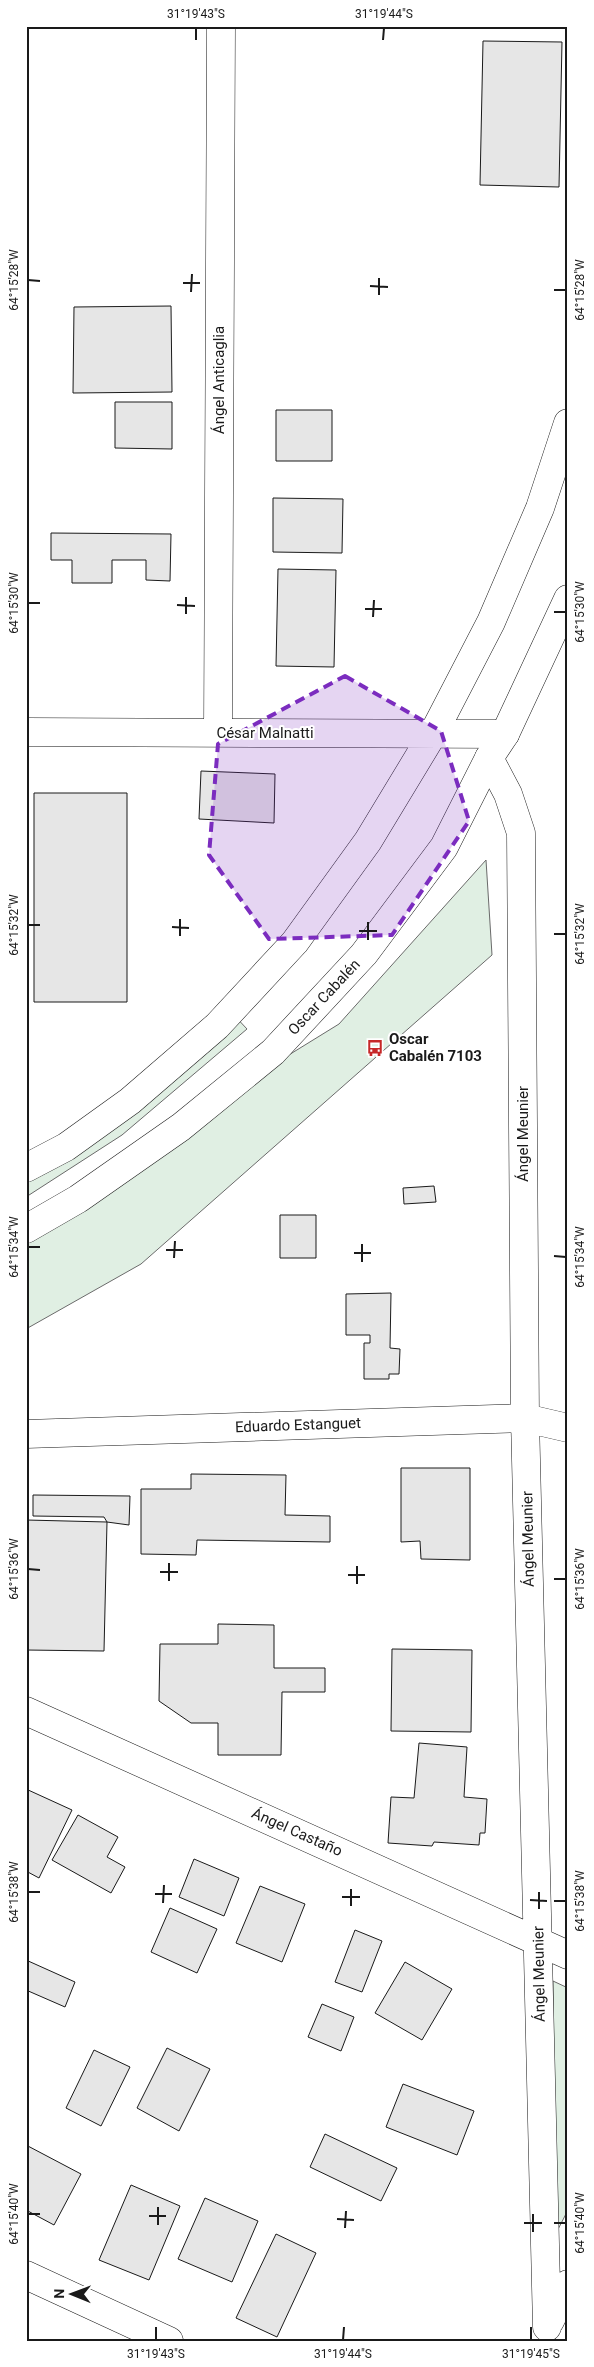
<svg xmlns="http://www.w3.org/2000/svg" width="594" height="2367" viewBox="0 0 594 2367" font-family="Roboto,sans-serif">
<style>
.green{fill:#e0efe3;stroke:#6a6a6a}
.building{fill:#e6e6e6;stroke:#1a1a1a}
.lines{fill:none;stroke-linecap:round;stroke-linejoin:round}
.street-casing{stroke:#1a1a1a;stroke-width:29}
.secondary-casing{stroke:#1a1a1a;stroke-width:29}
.street{stroke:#fff;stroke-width:28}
.secondary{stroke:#fff;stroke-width:28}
.marked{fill:#7b2cbf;fill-opacity:0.2;stroke:#7b2cbf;stroke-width:4;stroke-dasharray:10 6;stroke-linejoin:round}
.ticks{fill:none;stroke:#1a1a1a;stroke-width:2}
.labels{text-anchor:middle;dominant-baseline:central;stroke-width:4;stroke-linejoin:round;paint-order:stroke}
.street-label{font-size:15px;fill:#1a1a1a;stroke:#fff}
.poi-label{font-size:15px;font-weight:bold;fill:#1a1a1a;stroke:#fff;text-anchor:start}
.neatline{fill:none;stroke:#1a1a1a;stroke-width:2}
.ticks-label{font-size:12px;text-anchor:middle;fill:#1a1a1a}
</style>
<rect width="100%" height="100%" fill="#fff"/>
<!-- green -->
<path class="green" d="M486,860L492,955L141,1264L26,1329V1217L339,1024Z
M233,1014L247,1029L122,1135L26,1197V1175Z
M553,1981L568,1988V2210L553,2239Z"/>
<!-- building -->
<path class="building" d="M483,41L562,42L559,187L480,185Z
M171,306L172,392L73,393L74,307Z
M115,402H172V449L115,448Z
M276,410H332V461H276Z
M273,498L343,499L342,553L273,552Z
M51,533L171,534L170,581L146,580V560H112V583H72V560H51Z
M278,569L336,570L334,667L276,666Z
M201,771L275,774L274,823L199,819Z
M34,793H127V1002H34Z
M434,1186L436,1202L404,1204L403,1188Z
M280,1215H316V1258H280Z
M391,1293L390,1348L400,1349L399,1374H389V1379H364V1343H370V1335H346V1294Z
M401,1468H470V1560L421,1559L420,1541L401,1542Z
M191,1474L286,1475L285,1515L330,1516V1542L197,1540L196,1555L141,1554V1489H191Z
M33,1495L130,1496L129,1525L107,1522L104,1517L33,1516Z
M26,1520L107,1522L104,1651L26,1650Z
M218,1624L274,1625V1668H325V1692H282L281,1755H218V1723H191L159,1701L160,1644H218Z
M392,1649L472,1650L471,1732L391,1731Z
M419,1743L467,1747L464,1797L487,1799L485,1833H480L479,1845L434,1842L432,1846L388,1843L391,1797L414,1798Z
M26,1789L72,1810L39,1878L26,1871Z
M78,1815L118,1837L107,1857L125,1867L111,1893L52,1860Z
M194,1859L239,1878L224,1916L179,1897Z
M260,1886L305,1904L282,1962L236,1943Z
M170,1908L217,1929L197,1973L151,1952Z
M355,1930L382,1941L362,1992L335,1982Z
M26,1960L75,1982L65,2007L26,1990Z
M405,1962L452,1989L422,2040L375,2013Z
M322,2004L354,2017L341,2051L308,2037Z
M167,2048L210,2069L179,2131L137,2108Z
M94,2050L130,2067L101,2126L66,2108Z
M403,2084L474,2111L457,2155L386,2127Z
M325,2134L397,2168L381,2201L310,2167Z
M26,2145L81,2174L54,2225L26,2210Z
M131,2185L180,2206L149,2280L99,2260Z
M205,2198L258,2221L232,2282L178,2259Z
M276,2234L316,2253L277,2337L236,2318Z"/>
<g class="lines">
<!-- street casing -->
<g class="street-casing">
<path id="street" d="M26,732L505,734
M218,733L221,26
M489,758L508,794L521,833L525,1418L547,2327
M26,1168L66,1147L130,1101L217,1026L295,942L368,841L434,732L491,622L540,508L568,423
M26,1434L525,1418L568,1428
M26,1711L568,1955
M550,2321L568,2284"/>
</g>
<!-- secondary casing -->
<g class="secondary-casing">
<path id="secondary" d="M26,1229L78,1199L181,1127L273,1052L364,954L444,847L489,758L505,734L568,599
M26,2275L169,2341"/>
</g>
<!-- street -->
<use href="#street" class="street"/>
<!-- secondary -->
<use href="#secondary" class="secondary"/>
</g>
<!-- marked area -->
<path class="marked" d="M345,676L441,731L469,821L392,935L269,939L209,855L218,744Z"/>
<!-- ticks -->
<path class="ticks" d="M196,40V28M383,40L384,28M28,280L40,281M183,283H200M370,286L388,287M554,290H566M191,292L192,274M379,295V278M28,603H40M177,605L195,606M365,609H382M554,612H566M186,614V597M373,617L374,600M28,925H40M172,927L189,928M359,931H377M554,934H566M180,936V919M368,940V922M28,1247H40M166,1250H183M354,1253H371M554,1256L566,1257M174,1258L175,1241M362,1262V1244M28,1569L40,1570M160,1572H178M348,1575H365M554,1579H566M169,1581V1563M357,1584V1566M28,1892H40M155,1894H172M342,1897H360M530,1900L547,1901M554,1901H566M163,1903L164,1885M351,1906V1889M539,1909V1892M28,2214H40M149,2216H166M337,2219L354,2220M524,2223H542M554,2223H566M158,2225V2207M345,2228L346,2211M533,2232V2214M156,2340V2327M343,2340L344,2327M531,2340V2327"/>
<!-- icons -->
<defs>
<g id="bus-bare" transform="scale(1.35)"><path d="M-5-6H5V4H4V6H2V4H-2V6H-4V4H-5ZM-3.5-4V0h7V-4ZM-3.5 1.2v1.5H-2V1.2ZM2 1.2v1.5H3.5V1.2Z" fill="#c62828" stroke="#fff" stroke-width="2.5" paint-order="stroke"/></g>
</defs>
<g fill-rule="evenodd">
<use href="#bus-bare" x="375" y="1048"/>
</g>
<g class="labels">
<!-- street labels -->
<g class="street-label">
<text transform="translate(219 380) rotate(-90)">Ángel Anticaglia</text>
<text x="265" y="733">César Malnatti</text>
<text transform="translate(324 997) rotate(-47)">Oscar Cabalén</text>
<text transform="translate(523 1134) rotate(-90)">Ángel Meunier</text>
<text transform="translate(298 1425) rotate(-2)">Eduardo Estanguet</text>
<text transform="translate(528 1539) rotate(-91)">Ángel Meunier</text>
<text transform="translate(297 1832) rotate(24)">Ángel Castaño</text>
<text transform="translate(539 1974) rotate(-91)">Ángel Meunier</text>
</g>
<!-- poi labels -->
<g class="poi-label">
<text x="389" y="1039">Oscar<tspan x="389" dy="17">Cabalén 7103</tspan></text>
</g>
</g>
<!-- border -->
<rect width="594" height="2367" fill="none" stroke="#ffffff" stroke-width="55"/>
<!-- north arrow -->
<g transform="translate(72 2294) rotate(271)" stroke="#ffffff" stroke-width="4" paint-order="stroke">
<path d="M0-4L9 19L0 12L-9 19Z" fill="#1a1a1a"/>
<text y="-8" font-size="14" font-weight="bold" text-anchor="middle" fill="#1a1a1a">N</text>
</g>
<rect x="28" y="28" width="538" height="2312" class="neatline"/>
<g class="ticks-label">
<text x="196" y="18">31°19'43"S</text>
<text x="384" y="18">31°19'44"S</text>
<text transform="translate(14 280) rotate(-90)" y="4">64°15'28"W</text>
<text transform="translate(580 290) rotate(-90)" y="4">64°15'28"W</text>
<text transform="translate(14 603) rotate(-90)" y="4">64°15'30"W</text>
<text transform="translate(580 612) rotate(-90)" y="4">64°15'30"W</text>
<text transform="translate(14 925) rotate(-90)" y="4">64°15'32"W</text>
<text transform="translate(580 934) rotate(-90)" y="4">64°15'32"W</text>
<text transform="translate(14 1247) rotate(-90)" y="4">64°15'34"W</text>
<text transform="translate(580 1257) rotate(-90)" y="4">64°15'34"W</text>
<text transform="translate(14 1569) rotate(-90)" y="4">64°15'36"W</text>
<text transform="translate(580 1579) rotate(-90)" y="4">64°15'36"W</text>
<text transform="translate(14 1892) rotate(-90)" y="4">64°15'38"W</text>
<text transform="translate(580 1901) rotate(-90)" y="4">64°15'38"W</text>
<text transform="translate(14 2214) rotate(-90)" y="4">64°15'40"W</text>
<text transform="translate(580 2223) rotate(-90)" y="4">64°15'40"W</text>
<text x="156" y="2358">31°19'43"S</text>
<text x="343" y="2358">31°19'44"S</text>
<text x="531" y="2358">31°19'45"S</text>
</g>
</svg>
